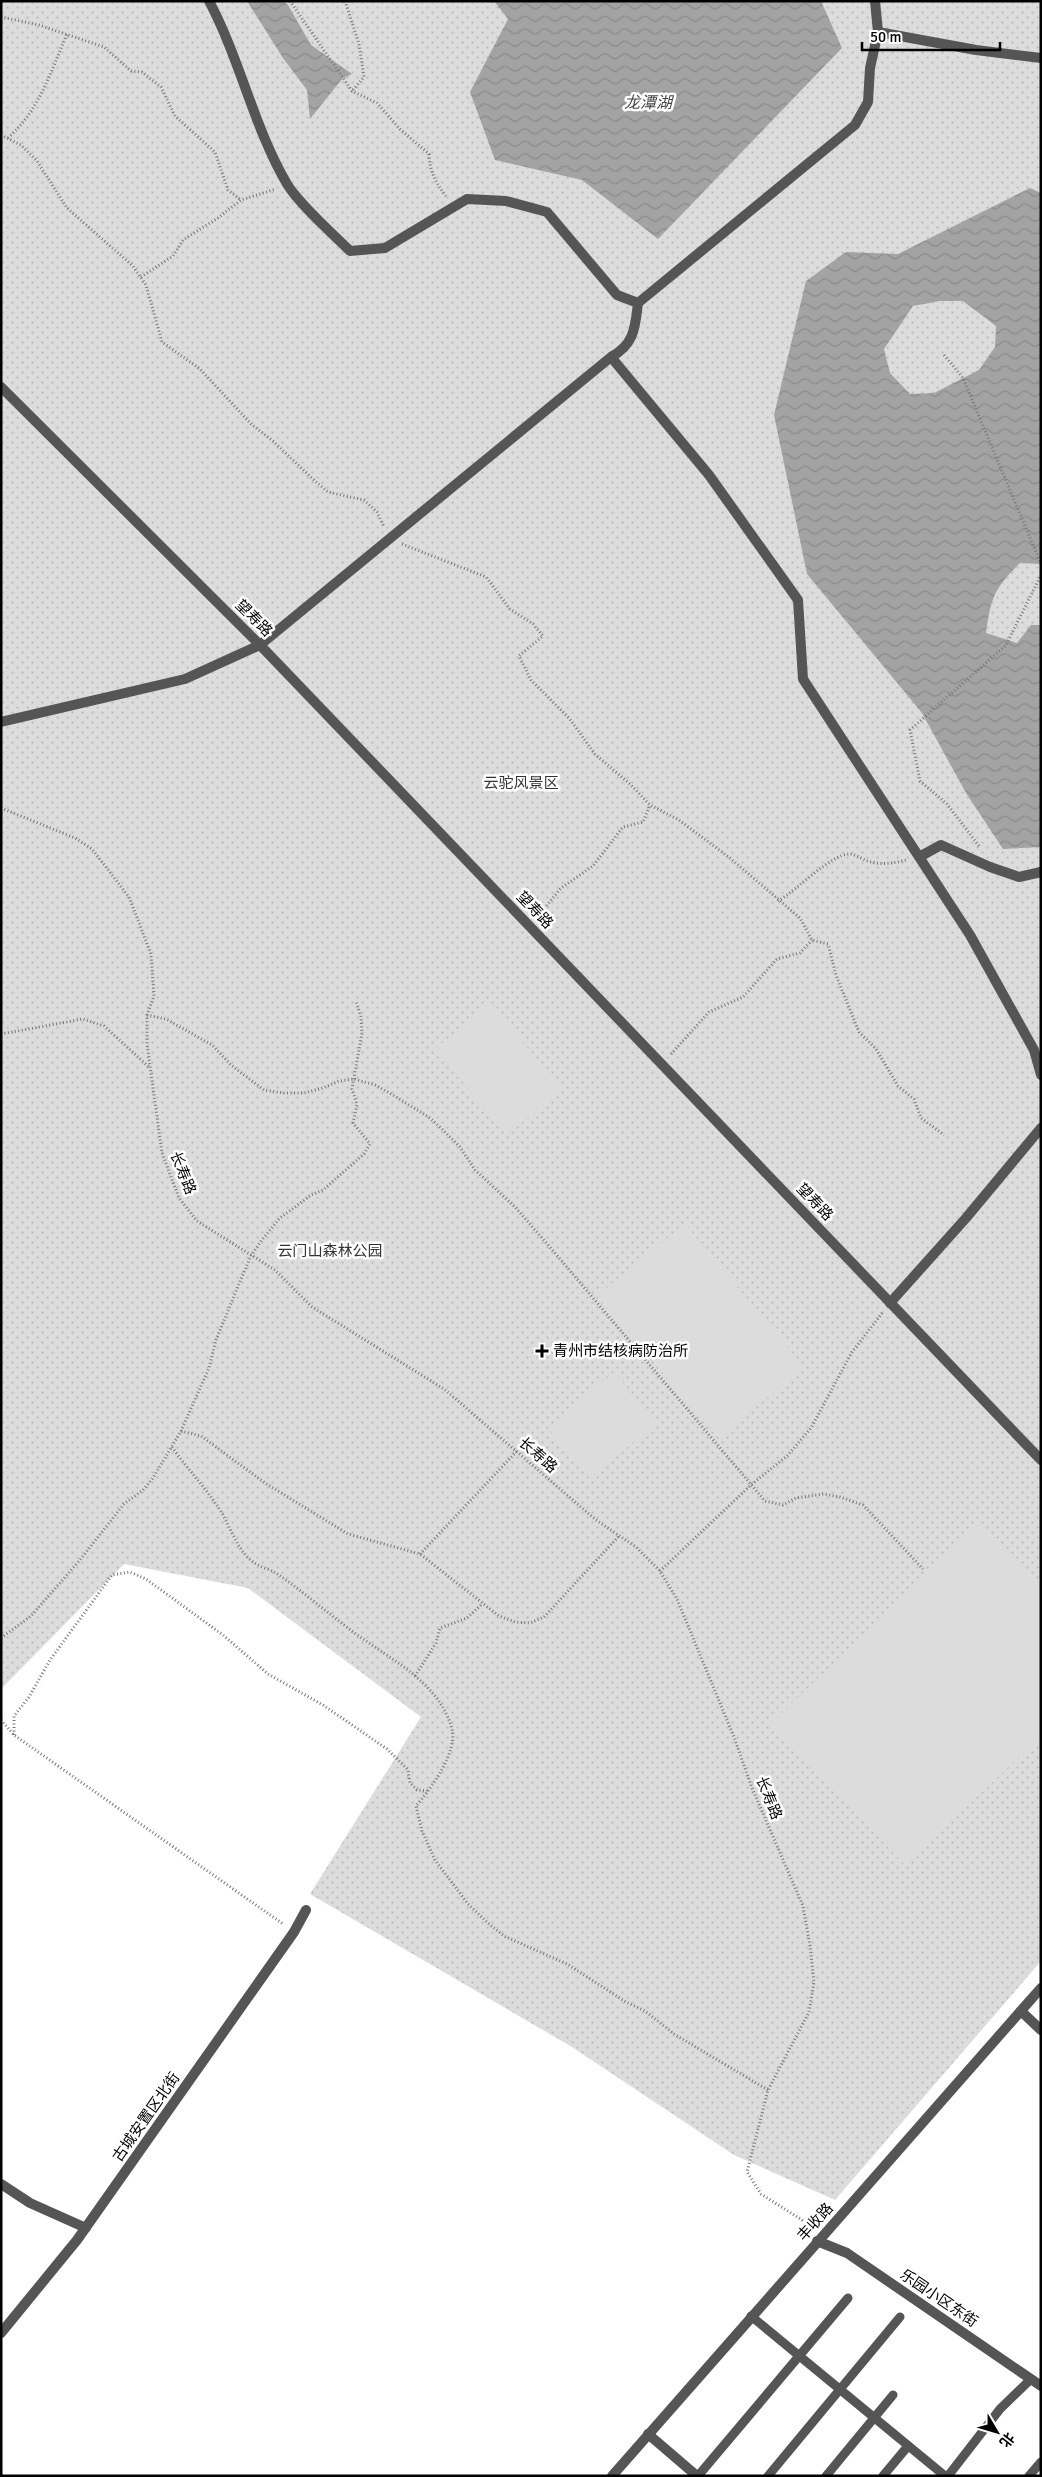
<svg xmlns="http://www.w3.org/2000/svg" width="1042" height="2477" viewBox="0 0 1042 2477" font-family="Signika,'Noto Sans SC',sans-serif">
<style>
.park{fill:url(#park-dots)}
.pitch{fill:#dcdcdc}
.water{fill:url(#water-waves);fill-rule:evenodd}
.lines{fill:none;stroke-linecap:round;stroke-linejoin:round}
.path{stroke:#777;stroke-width:3;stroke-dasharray:1 2.5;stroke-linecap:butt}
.service{stroke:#555;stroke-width:9}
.minor{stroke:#555;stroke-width:10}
.tertiary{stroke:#555;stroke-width:10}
.poi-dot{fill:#000;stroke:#fff;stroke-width:2}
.labels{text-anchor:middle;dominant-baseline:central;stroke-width:5;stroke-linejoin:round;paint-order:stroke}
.street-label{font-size:15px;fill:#000;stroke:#fff}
.park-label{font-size:15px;fill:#333;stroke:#fff}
.poi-label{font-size:15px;fill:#000;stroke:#fff;text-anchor:start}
.water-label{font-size:16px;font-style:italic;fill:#444;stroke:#fff}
</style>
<defs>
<pattern id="park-dots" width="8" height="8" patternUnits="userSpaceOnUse" patternTransform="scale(1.25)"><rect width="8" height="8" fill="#dcdcdc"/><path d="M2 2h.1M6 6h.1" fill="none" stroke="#bbb" stroke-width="1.8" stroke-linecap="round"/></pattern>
<pattern id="water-waves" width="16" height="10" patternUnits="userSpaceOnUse" patternTransform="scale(1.25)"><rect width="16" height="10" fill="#a3a3a3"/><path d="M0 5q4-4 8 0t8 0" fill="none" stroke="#8b8b8b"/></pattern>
</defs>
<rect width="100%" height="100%" fill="#fff"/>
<!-- park -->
<path class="park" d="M1,1H1041V1961L835,2200L734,2155L572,2047L310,1894L421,1717L248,1588L124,1564L1,1689Z"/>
<!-- pitch -->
<path class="pitch" d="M490,1003L562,1089L507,1135L435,1049Z
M685,1224L804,1367L719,1438L597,1296Z
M614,1372L656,1423L590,1478L548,1428Z
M981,1523L1041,1586V1736L905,1865L771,1723Z"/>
<!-- water -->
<path class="water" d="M247,1H283L288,5L311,45L352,74L342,79L310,119L307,90L283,58Z
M494,1H821L842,48L658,239L582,180L495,160L470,92L508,19Z
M1030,188L1041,193V564L1020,563C994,589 991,597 986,633L1017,643L1031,625H1041V847L1003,849L966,793L922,713L807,574L774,415L806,281L846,252L898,254ZM940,301H963L996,326L995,347L979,370L934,393L910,394L890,373L884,349L913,306Z"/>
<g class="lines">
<!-- path -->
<path class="path" d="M290,1L352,91L377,103L400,129L429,154C430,172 435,182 446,196
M345,1L359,44L364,77L352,91
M1,17L39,25L104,47L131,71L142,72L161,87L175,116L215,152L228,190L241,200
M1,135L21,145L37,161L67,208L133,266L146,285L162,342L200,369L251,424L273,441L315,481L328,492L364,500L377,512L384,527
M8,138C40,109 50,73 67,34
M141,277L173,256L183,240L218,218L241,200L276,189
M944,355L963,378L1041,564
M402,544L486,577L510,609L533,624L543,636L519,656L531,680L569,718L595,754L630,784L650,805L679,820L730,858L800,918L812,940L828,944L836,975L859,1032L876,1049L898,1086L914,1099L921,1118L944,1135
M1,808L75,838L92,849L129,897L151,954L154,996L147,1015V1044L162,1153L179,1198L197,1221L275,1270L312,1307L444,1389L596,1520L636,1547L660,1571L677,1599L734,1737L752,1788L803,1906L810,1946L814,1982L809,2012L768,2090L747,2172L761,2194L802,2220L809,2230
M979,846L947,804L920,781L910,730L1006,645L1041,575
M778,901C797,890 830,855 849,854C857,854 864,861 871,862C883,865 895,863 906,860
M536,915L544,909L561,888L593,866L623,827L643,822L650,805
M147,1015L166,1019L212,1045L231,1065L264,1090L284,1093H304L323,1088L339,1081L354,1079L375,1085L393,1095L430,1118L444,1131L460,1147L475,1170L515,1207L549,1246L765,1501L783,1505L796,1498L824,1494L840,1497L863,1505L923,1569
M1,1034L83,1019L104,1026L149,1067
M671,1054L709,1012L743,997L777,959L800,953L812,940
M181,1431L201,1436L265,1483L348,1534L420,1554L499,1616L515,1622L530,1623L544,1617L619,1536
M172,1447C186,1467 202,1484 216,1504C229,1521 235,1548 252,1561C259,1567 269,1569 276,1573C301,1590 324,1610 348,1628C385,1657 439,1680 452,1729C458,1752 430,1790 416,1806L422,1831L435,1860L468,1904L489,1924L504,1936L567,1964L626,2002L645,2011L674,2034L768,2090
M420,1554L517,1451
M660,1571L751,1485L787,1456L811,1428L852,1352L883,1312
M1,1638L31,1616L80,1560L124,1504L143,1490L153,1478L181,1431L209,1368L216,1340L238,1286L251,1256L261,1241L280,1218L311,1195L323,1190L364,1154L370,1144L353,1123L357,1104L352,1089L362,1033L361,1017L356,1001
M415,1676L436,1643L440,1628L467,1618L482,1604
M1,1720L14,1735L283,1924
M14,1735V1716L29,1697L50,1660L112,1575L130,1572L146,1579L223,1635L268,1674L323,1705L387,1749L408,1770L410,1783L417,1790L429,1791"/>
<!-- service -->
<path class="service" d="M751,2316L945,2476
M698,2476L848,2298
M768,2476L900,2317
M826,2476L893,2395
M883,2476L908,2446
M948,2476L1000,2409L1031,2379
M1029,2476L1041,2462"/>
<!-- minor -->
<path class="minor" d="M209,1C240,59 254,128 287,184C299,204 333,234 350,251L385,248L467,199L506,201L547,212L617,295L638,303
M878,32L976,50L1041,58
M611,357L709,475L798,600L803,679L970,935L1034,1050L1041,1075
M1,722L185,679L260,645L611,357C635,344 635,327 638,303L855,125L868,102L870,68L878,32L875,1
M919,857L941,845L990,867L1019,877L1041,872
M890,1303L966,1218L1041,1128
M1021,2011L1041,2030
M1,2184L30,2203L86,2228
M817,2241L847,2253L1041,2386
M1,2333L77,2240L294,1932L306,1910
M648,2434L697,2476"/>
<!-- tertiary -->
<path class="tertiary" d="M1,387L260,645L1041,1460
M612,2476L1041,1988"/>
</g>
<!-- markers -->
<path class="poi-dot" d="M539.5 1343.5h5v5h5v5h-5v5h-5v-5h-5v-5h5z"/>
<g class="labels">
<!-- street labels -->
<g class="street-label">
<text transform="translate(254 618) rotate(45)">望寿路</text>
<text transform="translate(535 910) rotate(46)">望寿路</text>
<text transform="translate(183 1173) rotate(68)">长寿路</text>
<text transform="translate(815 1202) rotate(46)">望寿路</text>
<text transform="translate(538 1455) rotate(41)">长寿路</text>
<text transform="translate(769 1798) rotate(68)">长寿路</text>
<text transform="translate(146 2117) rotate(-55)">古城安置区北街</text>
<text transform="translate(815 2222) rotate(-48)">丰收路</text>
<text transform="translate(939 2298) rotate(34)">乐园小区东街</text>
</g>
<!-- park labels -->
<g class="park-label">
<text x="521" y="783">云驼风景区</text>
<text x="330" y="1251">云门山森林公园</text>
</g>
<!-- poi labels -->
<g class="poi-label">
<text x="553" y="1351">青州市结核病防治所</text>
</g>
<!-- water labels -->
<g class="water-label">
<text x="648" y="103">龙潭湖</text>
</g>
</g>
<!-- border -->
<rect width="1042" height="2477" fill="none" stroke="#000000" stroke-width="5"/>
<!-- north arrow -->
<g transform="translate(997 2432) rotate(128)" stroke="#ffffff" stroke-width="4" paint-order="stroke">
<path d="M0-4L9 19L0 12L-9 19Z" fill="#000000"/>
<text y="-8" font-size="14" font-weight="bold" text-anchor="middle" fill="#000000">北</text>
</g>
<!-- scale -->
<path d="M862 42v8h138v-8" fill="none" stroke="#000000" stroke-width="2.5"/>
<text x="870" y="42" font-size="15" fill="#000000" stroke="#ffffff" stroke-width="4" paint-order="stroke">50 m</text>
</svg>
